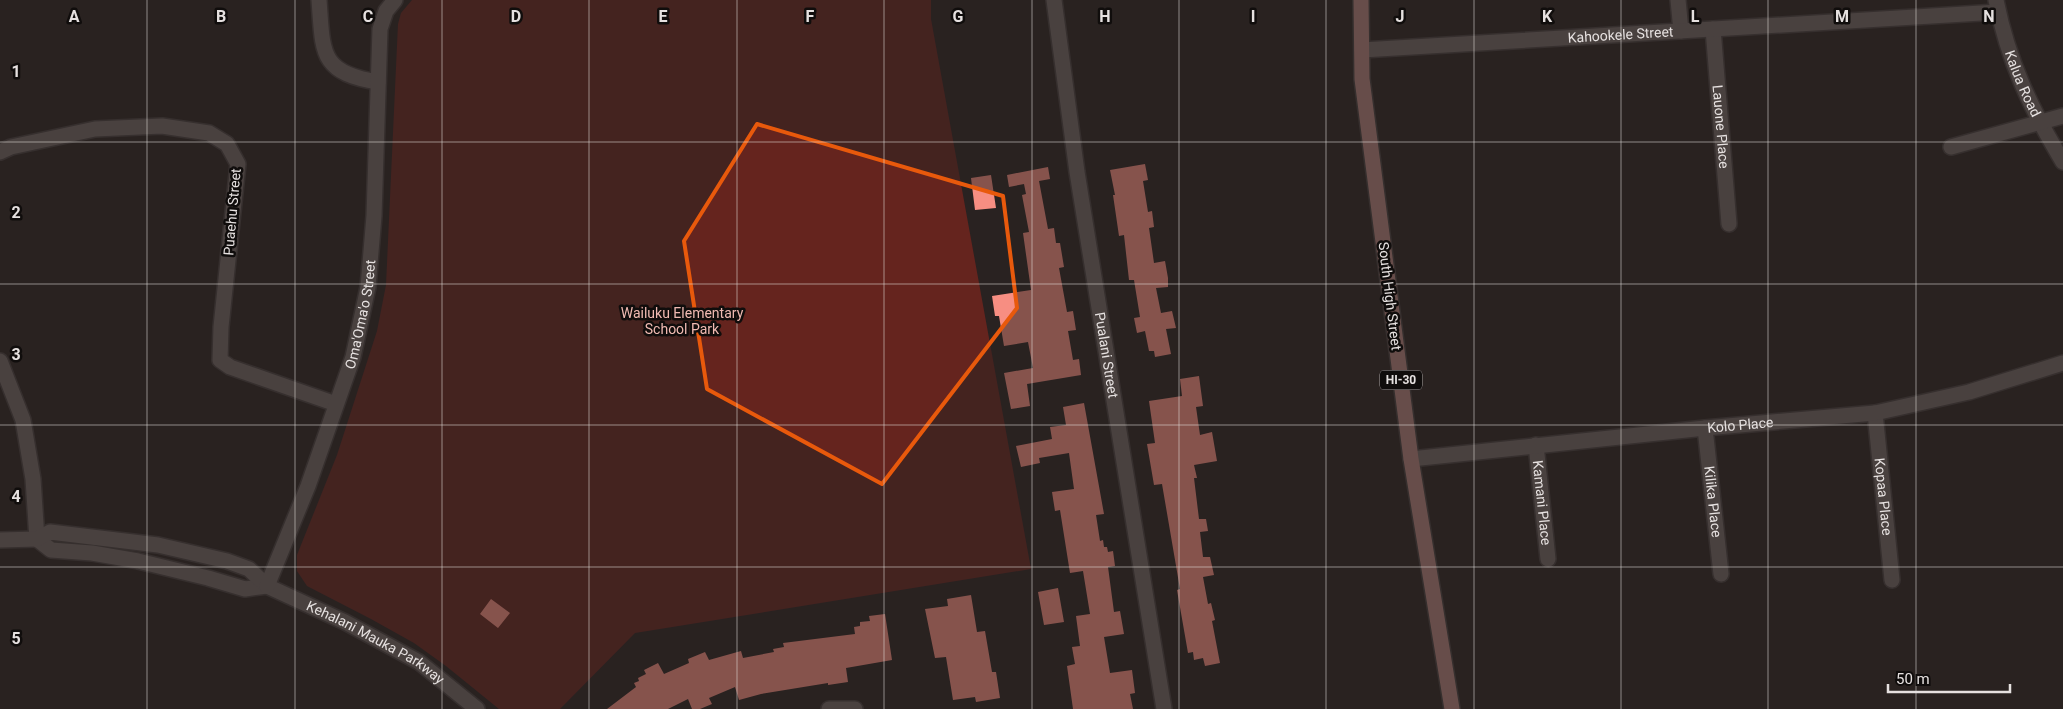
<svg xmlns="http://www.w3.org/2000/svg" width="2063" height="709" viewBox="0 0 2063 709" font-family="Roboto,sans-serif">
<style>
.green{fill:#65241e}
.building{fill:#f78e82}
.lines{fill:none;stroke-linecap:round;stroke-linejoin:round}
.minor-casing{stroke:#453f3e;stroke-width:18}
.major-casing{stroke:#453f3e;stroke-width:18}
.minor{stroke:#6f6665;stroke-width:15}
.major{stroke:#b2827c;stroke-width:15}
.marked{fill:none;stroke:#e8590c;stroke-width:4;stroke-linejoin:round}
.grid{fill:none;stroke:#e6e1e0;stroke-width:1;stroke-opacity:0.55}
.labels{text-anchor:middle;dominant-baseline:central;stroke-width:5;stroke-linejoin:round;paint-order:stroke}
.shield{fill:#100d0c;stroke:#a6a1a0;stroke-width:1}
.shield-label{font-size:12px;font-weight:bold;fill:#e6e1e0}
.street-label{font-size:14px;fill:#e6e1e0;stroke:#100d0c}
.park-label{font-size:14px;fill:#f0bab2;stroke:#100d0c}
.grid-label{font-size:16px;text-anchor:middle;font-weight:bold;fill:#e6e1e0;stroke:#100d0c;stroke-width:5;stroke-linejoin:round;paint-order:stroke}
</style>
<rect width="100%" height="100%" fill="#292221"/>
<!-- green -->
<path class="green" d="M412,0H931V19L1031,569L635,633L560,709H499L446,666L414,643L371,619L307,586L297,571V555L337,455L377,331L386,285L398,24L401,13Z"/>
<!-- building -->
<path class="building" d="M1145,164L1148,180L1143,181L1148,212L1152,211L1154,227L1149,228L1154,263L1165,261L1168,278V287L1156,288L1161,313L1172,311L1176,328L1166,329L1171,354L1155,357L1154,351H1149L1145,331L1137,333L1134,318L1140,317L1134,280H1129L1124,235L1119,236L1113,195H1115L1110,170Z
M1048,167L1050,179L1039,181L1048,229L1054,228L1056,243H1060L1064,267L1059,268L1067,312L1073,311L1076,330L1068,331L1073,360L1079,359L1081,375L1027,384L1030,406L1011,409L1004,373L1033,368L1028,342L1004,346L999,316H995L992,296L1031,290L1023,233L1029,232L1022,195L1026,194L1024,184L1009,187L1007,175Z
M991,175L996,208L975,210L971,178Z
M1199,376L1203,406L1196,407L1200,435L1212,432L1217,461L1194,465L1197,478H1194L1199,519H1206L1208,531L1200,532L1203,557H1210L1214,575L1203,577L1208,604L1211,603L1215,620L1212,621L1220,663L1205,666L1203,658L1194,660L1193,652L1188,653L1177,590L1180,589L1162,484L1154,485L1147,444L1155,443L1149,401L1182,396L1180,379Z
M1084,403L1104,514L1096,515L1100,541L1103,540L1104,547H1107L1108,552L1113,551L1115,566L1108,567L1114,612L1120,611L1124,634L1104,637L1110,673L1132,670L1135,693L1130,694L1133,709H1073L1067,666L1075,664L1072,647L1080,646L1076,616L1090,614L1083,571L1070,573L1060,510L1055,511L1052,492L1074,489L1069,453L1039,458L1040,463L1021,467L1016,446L1052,439L1050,427L1066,425L1063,407Z
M1058,588L1064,622L1044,625L1038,592Z
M971,595L977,632L985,631L992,672H996L1000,698L976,702L975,697L953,700L946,657L935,658L925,609L948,606L947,599Z
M491,599L510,613L498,628L480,614Z
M885,614L892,660L846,668L848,682L828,685V683L761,694L739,700L735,687L709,698L712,704L700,709H692L688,699L668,709H607L636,687L634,683L639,681L638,678L646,674L644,670L658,663L664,674L689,663L688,659L705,652L709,660L741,651L743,658L774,652L773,649L784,647L783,643L855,634L854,627L860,626V622L870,621L869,616Z"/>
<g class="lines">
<!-- minor casing -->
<g class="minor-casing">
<g id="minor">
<path d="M319,0C323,52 319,73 378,82"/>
<path id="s1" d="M1054,0L1077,172L1164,709"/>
<path d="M1678,0L1681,31"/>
<path id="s2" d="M1996,0C2008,61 2031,109 2063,162"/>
<path id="s3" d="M1713,29L1729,224"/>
<path id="s4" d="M1362,50L1998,12"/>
<path d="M1951,147L2063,116"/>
<path d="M0,152L11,147L95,129L162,126L209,133L227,144L238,164L221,327L220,360L230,367L336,404"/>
<path d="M0,361L23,420L33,479L37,539"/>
<path id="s5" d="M1875,413L1892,580"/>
<path id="s6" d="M1705,428L1721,574"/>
<path id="s7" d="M1536,445L1548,559"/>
<path id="s8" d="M1411,459L1705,428L1875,413L1969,392L2063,363"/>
<path d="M37,539L51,550L92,553L138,561L208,578L245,589L267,586"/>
<path id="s9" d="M0,540L37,539L50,532L158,545L227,561L249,569L267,586L345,622L419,662L477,709"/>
<path id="s10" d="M267,586L308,486L353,357L368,287L374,216L380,29L386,11L395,0"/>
<path d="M829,709H855"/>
</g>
</g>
<!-- major casing -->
<g class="major-casing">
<path id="major" d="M1361,0L1362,79L1411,459L1452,709"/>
</g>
<!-- minor -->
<use href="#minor" class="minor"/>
<!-- major -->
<use href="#major" class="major"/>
</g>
<!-- marked area -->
<path d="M0 0H2063V709H0ZM757,124L1003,196L1017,308L882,484L707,389L684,241Z" fill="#292221" fill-opacity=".55" fill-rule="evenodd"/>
<path class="marked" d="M757,124L1003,196L1017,308L882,484L707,389L684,241Z"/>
<!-- grid -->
<path class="grid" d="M147,0V709M295,0V709M442,0V709M589,0V709M737,0V709M884,0V709M1032,0V709M1179,0V709M1326,0V709M1474,0V709M1621,0V709M1768,0V709M1916,0V709M0,142H2063M0,284H2063M0,425H2063M0,567H2063"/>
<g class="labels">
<!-- shield labels -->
<rect class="shield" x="1380" y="370.5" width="42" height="19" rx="4"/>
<g class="shield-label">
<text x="1401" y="380">HI-30</text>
</g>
<!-- street labels -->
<g class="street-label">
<text stroke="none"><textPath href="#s4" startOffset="259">Kahookele Street</textPath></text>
<text stroke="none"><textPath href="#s2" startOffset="88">Kalua Road</textPath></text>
<text stroke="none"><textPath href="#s3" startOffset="98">Lauone Place</textPath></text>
<text transform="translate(232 212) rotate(-85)">Puaehu Street</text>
<text transform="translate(1390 296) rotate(83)">South High Street</text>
<text stroke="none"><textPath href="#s10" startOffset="288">Oma'Oma'o Street</textPath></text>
<text stroke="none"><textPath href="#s1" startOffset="359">Pualani Street</textPath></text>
<text stroke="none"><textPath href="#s8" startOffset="331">Kolo Place</textPath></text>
<text stroke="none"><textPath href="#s5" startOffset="84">Kopaa Place</textPath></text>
<text stroke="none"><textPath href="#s6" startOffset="74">Kilika Place</textPath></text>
<text stroke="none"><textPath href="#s7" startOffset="58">Kamani Place</textPath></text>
<text stroke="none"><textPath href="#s9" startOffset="402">Kehalani Mauka Parkway</textPath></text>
</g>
<!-- park labels -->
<g class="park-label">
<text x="682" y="313">Wailuku Elementary<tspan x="682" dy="16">School Park</tspan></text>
</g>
</g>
<g class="grid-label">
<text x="74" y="22">A</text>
<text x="221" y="22">B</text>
<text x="368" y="22">C</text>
<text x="516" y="22">D</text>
<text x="663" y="22">E</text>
<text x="810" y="22">F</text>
<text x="958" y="22">G</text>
<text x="1105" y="22">H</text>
<text x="1253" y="22">I</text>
<text x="1400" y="22">J</text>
<text x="1547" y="22">K</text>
<text x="1695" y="22">L</text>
<text x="1842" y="22">M</text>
<text x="1989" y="22">N</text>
<text x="16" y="77">1</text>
<text x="16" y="218">2</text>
<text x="16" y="360">3</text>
<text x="16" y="502">4</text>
<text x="16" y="644">5</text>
</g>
<!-- scale -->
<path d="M1888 684v8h122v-8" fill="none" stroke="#e6e1e0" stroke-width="2.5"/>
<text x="1896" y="684" font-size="15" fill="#e6e1e0" stroke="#100d0c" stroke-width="4" paint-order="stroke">50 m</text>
</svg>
